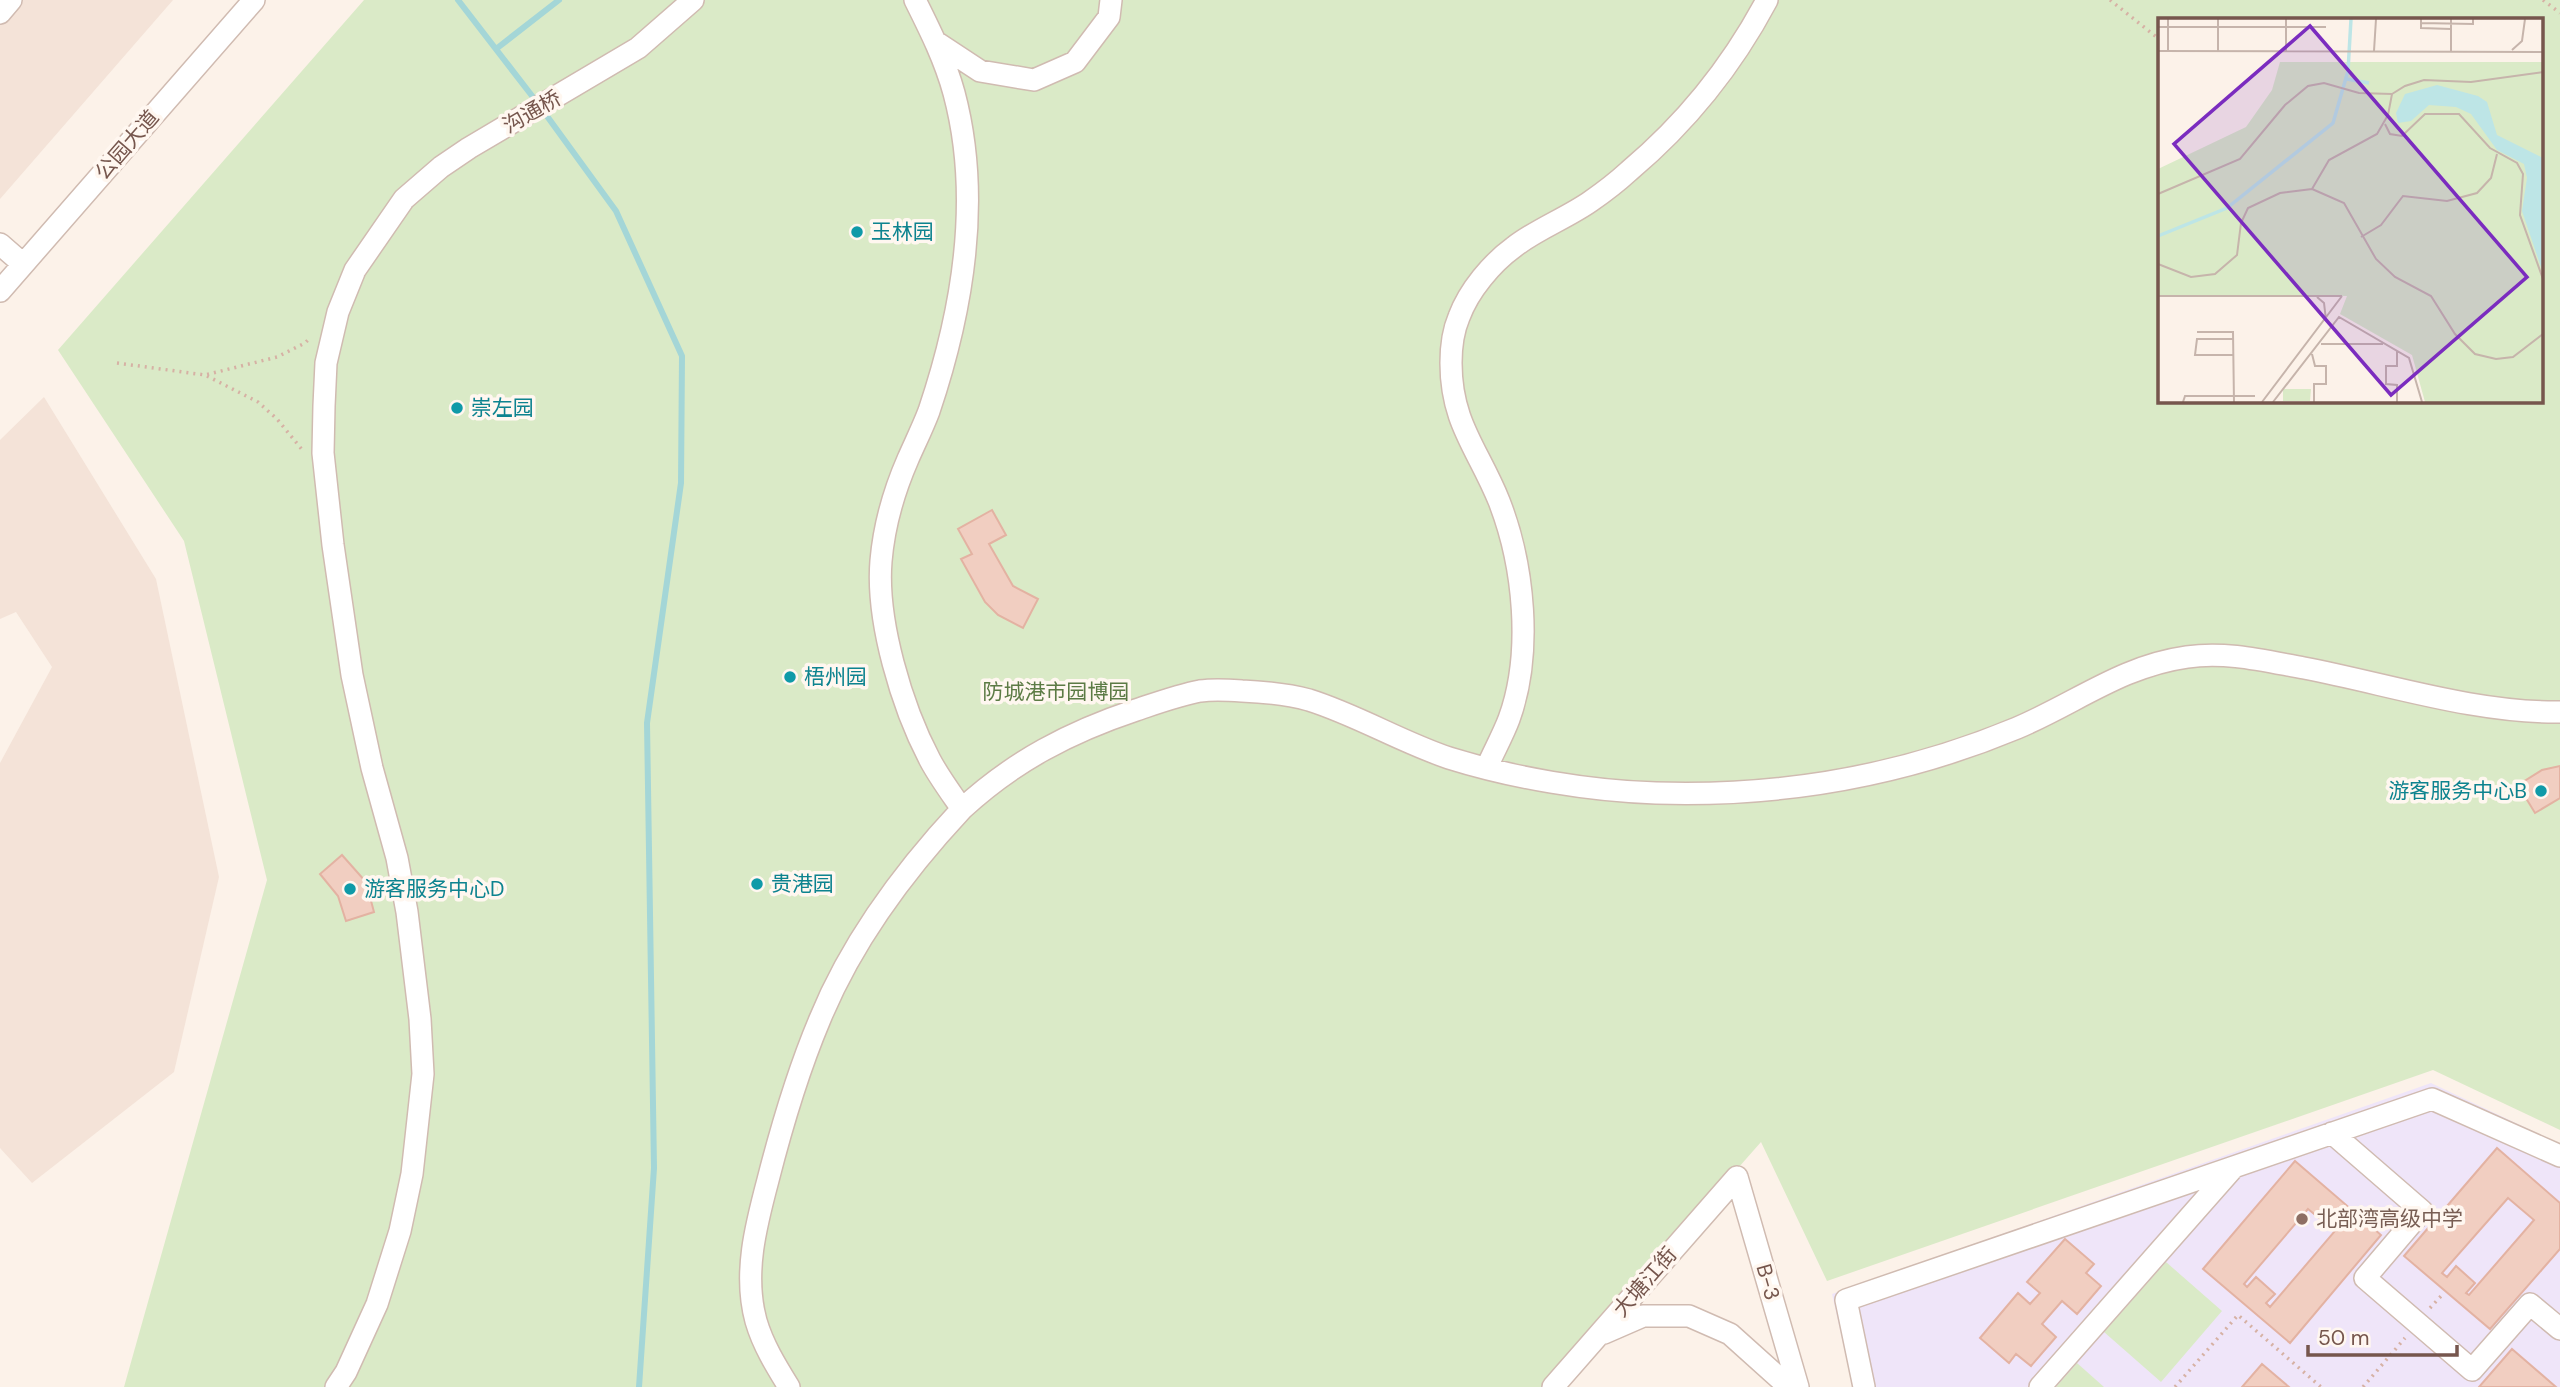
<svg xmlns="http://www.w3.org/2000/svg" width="2560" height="1387" viewBox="0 0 2560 1387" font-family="'DM Sans','Noto Sans SC',sans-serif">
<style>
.residential{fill:#f4e3d8}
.education{fill:#efe5f9}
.green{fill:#daeac7;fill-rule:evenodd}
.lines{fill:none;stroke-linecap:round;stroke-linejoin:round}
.stream{stroke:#a4d6d7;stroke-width:6}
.building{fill:#f1cec1;stroke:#e3b2a2;stroke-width:2;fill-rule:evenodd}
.minor-casing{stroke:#d0bbb1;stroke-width:24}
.path{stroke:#d6b1a4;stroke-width:3.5;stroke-dasharray:2 5;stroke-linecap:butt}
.minor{stroke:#fff;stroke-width:21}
.culture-dot{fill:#0f9aa8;stroke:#fff7f0;stroke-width:2.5}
.education-dot{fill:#8d6e63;stroke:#fff7f0;stroke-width:2.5}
.labels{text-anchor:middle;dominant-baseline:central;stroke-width:7;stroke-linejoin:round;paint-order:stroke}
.street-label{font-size:21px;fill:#76564d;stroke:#fff7f0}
.culture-label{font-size:21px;fill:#0d838f;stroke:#fff7f0;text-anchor:start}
.park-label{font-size:21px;fill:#5c7b45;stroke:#fff7f0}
.education-label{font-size:21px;fill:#785e54;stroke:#fff7f0;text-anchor:start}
.inset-river{fill:none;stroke:#bde5e6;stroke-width:3.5}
.inset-road{fill:none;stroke:#c6b4ab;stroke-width:2}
.view{fill:#7b2cbf;fill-opacity:0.15;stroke:#7b2cbf;stroke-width:3.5}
.inset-edge{fill:none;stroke:#76564d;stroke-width:3.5}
</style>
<rect width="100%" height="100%" fill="#fcf2e9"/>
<!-- residential -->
<path class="residential" d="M0,0H173L0,199Z
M44,397L156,579L219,877L174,1072L32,1183L0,1148V763L52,667L16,612L0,619V440Z"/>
<!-- education -->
<path class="education" d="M2431,1083L2560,1144V1387H1853L1832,1294Z"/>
<!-- green -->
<path class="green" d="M364,0H2560V1130L2433,1070L1827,1281L1761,1142L1545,1387H124L267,880L184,541L58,350ZM2159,19H2541V401H2159Z
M2166,1262L2222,1311L2161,1382L2104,1332Z
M2077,1363L2104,1387H2056Z"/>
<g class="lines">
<!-- stream -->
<path class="stream" d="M458,0L536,101L616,211L682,356L681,483L647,723L654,1168L639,1387
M496,49L559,0"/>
</g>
<!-- building -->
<path class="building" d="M992,510L1006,535L989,544L1013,586L1038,599L1023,628L998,615L985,602L961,559L972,554L958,529Z
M2560,766V798L2535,813L2518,785L2542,770Z
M342,855L366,882L374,912L346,921L338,896L320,874Z
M2497,1148L2560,1203V1249L2490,1329L2404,1256ZM2508,1198L2534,1220L2469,1295L2466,1293L2475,1283L2456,1266L2447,1277L2442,1273Z
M2295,1161L2381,1235L2290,1343L2203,1269ZM2308,1209L2335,1231L2270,1307L2266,1303L2275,1294L2256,1277L2247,1287L2244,1284Z
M2065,1239L2094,1264L2086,1273L2101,1286L2077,1314L2062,1301L2042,1324L2056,1337L2031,1366L2016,1354L2009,1363L1980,1338L2018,1293L2030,1304L2040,1293L2027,1282Z
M2512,1349L2556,1387H2479Z
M2262,1364L2289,1387H2242Z"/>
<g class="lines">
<!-- minor casing -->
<g class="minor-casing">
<path id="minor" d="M915,0C930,30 945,60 954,93C982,198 963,310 929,411C923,427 915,443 908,459C894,491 884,526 881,561C876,621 902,707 930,760C939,777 951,793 962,809C1014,761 1070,732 1136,710C1157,703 1179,695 1200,691C1214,689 1229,690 1242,691C1265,692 1287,694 1309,700C1357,715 1401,742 1449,758C1513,778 1590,791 1656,793C1781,797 1902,776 2017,728C2076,703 2122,666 2187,657C2226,651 2265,661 2304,668C2388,684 2474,713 2560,712
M0,13L11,0
M936,42L980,71L1034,80L1075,62L1109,17L1111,0
M0,244L23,264
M0,291L254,0
M1487,767C1494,751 1503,735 1509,719C1533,653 1524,565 1499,501C1478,449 1451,423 1451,363C1451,348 1453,331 1459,317C1469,290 1492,263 1514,247C1537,229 1567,218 1591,201C1604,192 1617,182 1629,171C1686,123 1732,66 1767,0
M2332,1133L2422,1211L2365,1278L2472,1370L2530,1304L2560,1329
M1737,1177L1798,1387
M1604,1333L1643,1316H1689L1730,1334L1789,1387
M336,1387L346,1372L377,1304L400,1231L412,1174L423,1074L420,1019L407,912L397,858L372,768L352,675L333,545L323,453L324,406L326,363L338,312L355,270L404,199L441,167L469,148L638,48L693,0
M789,1387C776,1366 763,1345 756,1321C743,1274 756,1225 768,1180C782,1125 798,1071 820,1019C852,941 905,870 962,809
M1553,1387L1737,1177
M1864,1387L1846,1300L2432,1099L2560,1156
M2040,1387L2233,1168"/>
</g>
<!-- path -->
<path class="path" d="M2110,0L2159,39
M2543,0L2560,13
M117,363L205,375L277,357L305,343L311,337
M207,376L258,402L277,419L304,452
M2430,1308L2442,1295
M2175,1387L2238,1315L2321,1387
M2363,1387L2405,1338"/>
<!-- minor -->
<use href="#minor" class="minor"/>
</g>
<!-- markers -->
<g class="culture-dot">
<circle cx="857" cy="232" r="7"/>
<circle cx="457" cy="408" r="7"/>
<circle cx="790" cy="677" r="7"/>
<circle cx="2541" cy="791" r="7"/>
<circle cx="757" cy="884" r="7"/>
<circle cx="350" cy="889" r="7"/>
</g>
<circle class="education-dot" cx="2302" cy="1219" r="7"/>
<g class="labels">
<!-- street labels -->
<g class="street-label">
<text transform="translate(532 112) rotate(-30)">沟通桥</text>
<text transform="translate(127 145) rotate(-49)">公园大道</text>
<text transform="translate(1645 1282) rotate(-49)">大塘江街</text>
<text transform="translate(1768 1282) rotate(74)">B-3</text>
</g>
<!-- culture labels -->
<g class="culture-label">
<text x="871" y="232">玉林园</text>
<text x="471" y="408">崇左园</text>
<text x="804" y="677">梧州园</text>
<text x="2527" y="791" text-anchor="end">游客服务中心B</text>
<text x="771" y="884">贵港园</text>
<text x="364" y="889">游客服务中心D</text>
</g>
<!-- park labels -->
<g class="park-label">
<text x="1056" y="692">防城港市园博园</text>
</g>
<!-- education labels -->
<g class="education-label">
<text x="2316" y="1219">北部湾高级中学</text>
</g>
</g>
<!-- overview -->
<g transform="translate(2158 18)">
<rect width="385" height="385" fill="#fcf2e9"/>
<path d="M122,44H385V384H267L254,337L182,296L189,278L0,277V151L88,109L114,72ZM125,371H153L152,383H125Z" fill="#daeac7"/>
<path d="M279,67L320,78L329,84L339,117L385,140V255L364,193L369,160L366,146L339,132L313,96L298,89L271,87L253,103L240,105L238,95L247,76Z" fill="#bde5e6"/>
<path class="inset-river" d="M189,61L211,65M0,218L69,190L175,105L190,53L193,1"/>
<path class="inset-road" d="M10,1V33M128,1V33M263,1V5L315,6V1M263,5V10L293,11M0,9H168M354,32L364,23L367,1M0,33L385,34M60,33V1M216,33L218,1M293,34V1M385,54L313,64L266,62L247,68L234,76L230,97L219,116L171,142L154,171L186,185L218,241L237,259L273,278L297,316L317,336L338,341L355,339L385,316M227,106L232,116L244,118L267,96H301L332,130L359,145L365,156L362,197L385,261M0,176L82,141L127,87L150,68L166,65L201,75L234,76M203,219L223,207L245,178L289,183L319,175L333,160L339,136M0,246L33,259L57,256L79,237L83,205L90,190L122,175L154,171M0,278H184M159,279L166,285L168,302M39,314H75L76,384M75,321H39L37,337H75M163,326H225M239,333V348H228V366L239,367V384M154,336L157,348H168V366H156V384M25,384L27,378H97M104,384L184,278M115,384L181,299L251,340L264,384"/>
<path class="view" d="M152,8L369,259L233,377L16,126Z"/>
<rect width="385" height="385" class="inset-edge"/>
</g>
<!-- scale -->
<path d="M2308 1345v10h149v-10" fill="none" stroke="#76564d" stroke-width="3.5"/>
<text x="2318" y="1345" font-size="21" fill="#76564d" stroke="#fff7f0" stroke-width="5" paint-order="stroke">50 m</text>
</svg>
